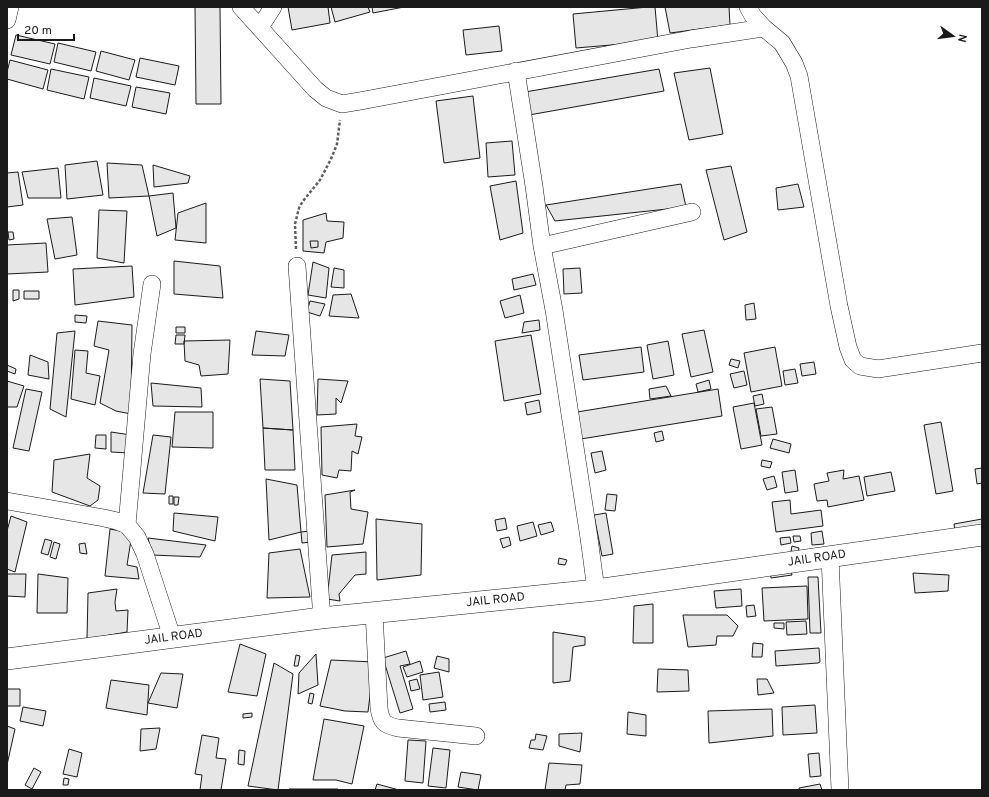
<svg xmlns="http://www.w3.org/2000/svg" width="989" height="797" viewBox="0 0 989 797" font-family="Overpass,sans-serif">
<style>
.building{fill:#e6e6e6;stroke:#1a1a1a}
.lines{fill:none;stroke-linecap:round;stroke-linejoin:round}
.minor-casing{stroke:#1a1a1a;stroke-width:18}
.tertiary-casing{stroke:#1a1a1a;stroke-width:22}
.path{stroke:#5f5f5f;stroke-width:2.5;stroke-dasharray:3 2;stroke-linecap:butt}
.minor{stroke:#fff;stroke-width:17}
.tertiary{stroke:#fff;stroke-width:21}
.labels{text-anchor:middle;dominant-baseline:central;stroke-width:3;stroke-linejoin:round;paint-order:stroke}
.street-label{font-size:12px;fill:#1a1a1a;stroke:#fff}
</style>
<rect width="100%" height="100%" fill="#fff"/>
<!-- building -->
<path class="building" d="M195,7H220L221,104H196Z
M288,7H328L330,23L292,30Z
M331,7H368L370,12L335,22Z
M372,7H404L373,13Z
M648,7H655L658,41L576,48L573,14Z
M665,7H729L730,25L670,33Z
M499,26L502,51L466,55L463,30Z
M16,35L55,44L50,64L11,55Z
M58,43L96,52L91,71L54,62Z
M101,51L135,60L129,80L96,71Z
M140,58L179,66L175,85L136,77Z
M10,60L48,70L43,89L7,79V72Z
M710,68L723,134L689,140L674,73Z
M51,69L89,77L84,99L47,90Z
M659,69L664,91L529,115L525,92Z
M94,78L131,86L126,106L90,98Z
M136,87L170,93L166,114L132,107Z
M473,96L480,158L444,163L436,101Z
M512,141L515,175L488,177L486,143Z
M97,161L103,195L67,199L65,165Z
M107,163L142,165L149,196L109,198Z
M153,165L190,176L188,183L154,187Z
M731,166L747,232L724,240L706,170Z
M58,168L61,198H28L22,172Z
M18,172L23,205L7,207V173Z
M516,181L523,233L500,240L490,186Z
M681,184L686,207L555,221L546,205Z
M798,184L804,207L778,210L776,188Z
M173,193L176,228L157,236L149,196Z
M206,203V243L175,240L178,213Z
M99,210L127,211L124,263L97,258Z
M326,213L327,221L344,222L343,238L326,242L324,253L303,251V220Z
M72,217L77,255L55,259L47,219Z
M8,232H13L14,239L9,240Z
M310,241H318V247L311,248Z
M46,243L48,272L7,274V245Z
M174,261L220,266L223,298L174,294Z
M313,262L329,268L326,298L308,295Z
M132,266L134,297L75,305L73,269Z
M334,268L344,270V288L331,287Z
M580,268L582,293L564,294L563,269Z
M533,274L536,285L514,290L512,279Z
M13,290H19V299L13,301Z
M24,291H39V299H24Z
M351,294L359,318L329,316L333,295Z
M520,295L524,313L505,318L500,301Z
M310,301L325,304L320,316L307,312Z
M754,303L756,319L746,320L745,305Z
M75,315L87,316L86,323L75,322Z
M539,320L540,330L522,333L524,322Z
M98,321L132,325L131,414L116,411L100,403L109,350L94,346Z
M176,327H185V333H176Z
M704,330L713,372L691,377L682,334Z
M75,331L66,417L50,409L57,333Z
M256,331L289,335L285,356L252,355Z
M176,335H185L184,344H175Z
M531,335L541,394L504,401L495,341Z
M230,340L228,374L201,376L199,365L185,361L184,341Z
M668,341L674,375L653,379L647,345Z
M641,347L644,372L583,380L579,355Z
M775,347L782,386L751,392L744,353Z
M75,350L88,351L86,373L100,376L95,405L71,399Z
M30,355L48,362L49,379L28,375Z
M731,359L740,361L738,368L729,365Z
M814,362L816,374L802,376L800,364Z
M7,365L16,369L15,374L7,371Z
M795,369L798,383L785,385L783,371Z
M744,371L747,385L734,388L730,374Z
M260,379L290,381L293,430L263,428Z
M318,379L348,381L341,403L336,398V414L317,415Z
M709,380L711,389L698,392L696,384Z
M7,381L24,386L17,407H7Z
M151,383L201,388L202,407L153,406Z
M666,386L671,396L650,399L649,389Z
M26,389L42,392L29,451L13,448Z
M718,389L722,416L581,439L577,412Z
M762,394L764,404L755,406L753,396Z
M539,400L541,412L527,415L525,403Z
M754,403L762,445L741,449L733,407Z
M772,407L777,434L761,436L756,409Z
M175,412H213V448L172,447Z
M941,422L953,491L936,494L924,425Z
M357,424L355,436L362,437L358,454L352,451L351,471L339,470L337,478L322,475L321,427Z
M263,428L293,430L295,470H265Z
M662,431L664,440L656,442L654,433Z
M111,432L131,435L129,453L111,452Z
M96,435H106V449L95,448Z
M153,435L171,437L165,494L143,493Z
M773,439L791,444L789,453L770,448Z
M602,451L606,470L595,473L591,453Z
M90,454L87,478L100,486L98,500L90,506L52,492L54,460Z
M762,460L772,462L770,468L761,466Z
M982,468V483L977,484L975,469Z
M795,470L798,491L785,493L782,472Z
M844,470L843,479L859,476L864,500L828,507L827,500L817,501L814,484L829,481L827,473Z
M891,472L895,491L867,496L864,477Z
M774,476L777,487L767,490L763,479Z
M266,479L297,485L301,532L269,540Z
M355,490L350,492L351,509L368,512L363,544L327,547L325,495Z
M607,494L617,495L615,511L605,510Z
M169,496H173V504H169Z
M174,497H179L178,505H174Z
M790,500L791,514L821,510L823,526L776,532L772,502Z
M174,513L218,517L215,541L173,531Z
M606,513L613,554L602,556L594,515Z
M11,516L27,522L15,572L7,569V531Z
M505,518L507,529L497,531L495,520Z
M376,519L422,524L421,575L377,580Z
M982,519V528L955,532L954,524Z
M533,522L537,536L520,541L517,526Z
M551,522L554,531L541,535L538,525Z
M110,529L125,532L131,540L127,565L137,567L139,579L105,576Z
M310,531L311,542L302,543L301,532Z
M822,531L824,544L812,545L811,533Z
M793,536H800L801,541L794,542Z
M509,537L511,545L503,548L500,539Z
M790,537L791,543L781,545L780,538Z
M148,538L206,545L200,557L152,555Z
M45,539L52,541L48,555L41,553Z
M54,542L60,544L56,559L50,557Z
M85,543L87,554L80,553L79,544Z
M792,546L799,548L798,553L791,551Z
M300,549L310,597L267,598L269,553Z
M366,552V574L355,575L339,594L340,601L327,599L332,555Z
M559,558L567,560L565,565L558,564Z
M790,566L792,575L771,578L770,569Z
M913,573L949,575L948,591L915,593Z
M7,574H26L25,597L7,596Z
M38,574L68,578L67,613H37Z
M808,577H818L821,633H810Z
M807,586L808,619L764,621L762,588Z
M117,589L115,602L116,611L128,610L127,632L87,639L88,593Z
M741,589L742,606L716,608L714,591Z
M653,604V643H633L634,606Z
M754,605L756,616L747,617L746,606Z
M683,615H727L738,626L733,636H717L716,645L688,647Z
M806,621L807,634L787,635L786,622Z
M774,623H784V629L774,628Z
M553,632L585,637V645L573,647L570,681L553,683Z
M753,643L763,644L762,657H752Z
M240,644L266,654L257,696L228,692Z
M819,648L820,662L818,663L776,666L775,651Z
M406,651L410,664L400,666L413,709L400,713L383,658Z
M316,654L318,685L298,694L299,673Z
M296,655L300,656L298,666H294Z
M437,656L449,659V672L434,668Z
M331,660L374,662L368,712L345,711L320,706Z
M420,661L423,672L407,677L403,667Z
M274,663L293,674L278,790L248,786Z
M658,669L688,670L689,691L657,692Z
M439,672L443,697L423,700L420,675Z
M161,673L183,674L177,708L148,703Z
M417,679L420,689L411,691L409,681Z
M757,679H767L774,693L758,695Z
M111,680L149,685L147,715L106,708Z
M7,689H20V706H7Z
M310,693L314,694L312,704L308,703Z
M445,702L446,710L430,712L429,704Z
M815,705L817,733L783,735L782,707Z
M23,707L46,711L43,726L20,721Z
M772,709L773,736L709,743L708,711Z
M628,712L646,715V736L627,734Z
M252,713V717L243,718V714Z
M324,719L364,726L352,784L336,780H313Z
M7,726L15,729L7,765Z
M160,728L156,749L140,751L141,729Z
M582,733L580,752L559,746V734Z
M536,734L547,736L543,750L529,748L531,740H535Z
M202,735L219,738L216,758L226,759L221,790H200L202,775L195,774Z
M408,740L426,741L423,783L405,781Z
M433,748L450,750L446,788L428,786Z
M69,749L82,753L77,777L63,774Z
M239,750L245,751L244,765L238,764Z
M819,753L821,776L810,777L808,754Z
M549,763L582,765L580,784L566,785L565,790H545Z
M34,768L41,772L32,789L25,785Z
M461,772L481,775L478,790L458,787Z
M64,778L69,779L68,785H63Z
M377,784L399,790H375Z
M820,784L822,790H799V788Z
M289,789H338V790H289Z"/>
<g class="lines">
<!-- minor casing -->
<g class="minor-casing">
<path id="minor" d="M241,7L315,89L326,98L342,104L360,101L691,39L764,28
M748,7L753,16L764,28L782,43L794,63L799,76L839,306L848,347L853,360L860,366L878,369L982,353
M7,20L10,7
M260,27L273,7
M516,71L534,186L542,246L554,310L589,538L596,590
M542,246L692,212
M297,266L321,605V618
M7,501L104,518L117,521L127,525L137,537L145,554L172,637
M127,525L142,354L152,284
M830,557L840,790
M374,613L379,708C381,722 384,725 398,728L476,736"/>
</g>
<!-- tertiary casing -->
<g class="tertiary-casing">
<g id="tertiary">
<path id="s1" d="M7,659L321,618L596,590L982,535"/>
</g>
</g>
<!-- path -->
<path class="path" d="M296,249L295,224L299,208L303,201L320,180L331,159L337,144L340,120"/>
<!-- minor -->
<use href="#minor" class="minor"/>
<!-- tertiary -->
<use href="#tertiary" class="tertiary"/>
</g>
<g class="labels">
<!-- street labels -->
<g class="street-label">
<text stroke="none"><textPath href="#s1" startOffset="816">JAIL ROAD</textPath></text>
<text stroke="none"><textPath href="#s1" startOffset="492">JAIL ROAD</textPath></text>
<text stroke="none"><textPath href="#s1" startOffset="168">JAIL ROAD</textPath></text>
</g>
</g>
<!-- border -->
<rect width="989" height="797" fill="none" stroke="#1a1a1a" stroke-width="16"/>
<!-- north arrow -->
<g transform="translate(953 36) rotate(104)" stroke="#ffffff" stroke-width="3" paint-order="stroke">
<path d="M0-3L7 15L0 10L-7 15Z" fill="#1a1a1a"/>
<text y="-6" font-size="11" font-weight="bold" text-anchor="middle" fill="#1a1a1a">N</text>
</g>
<!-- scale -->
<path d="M18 34v6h56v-6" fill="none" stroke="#1a1a1a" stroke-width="2"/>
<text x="24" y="34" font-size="12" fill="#1a1a1a" stroke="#ffffff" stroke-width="3" paint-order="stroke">20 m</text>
</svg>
